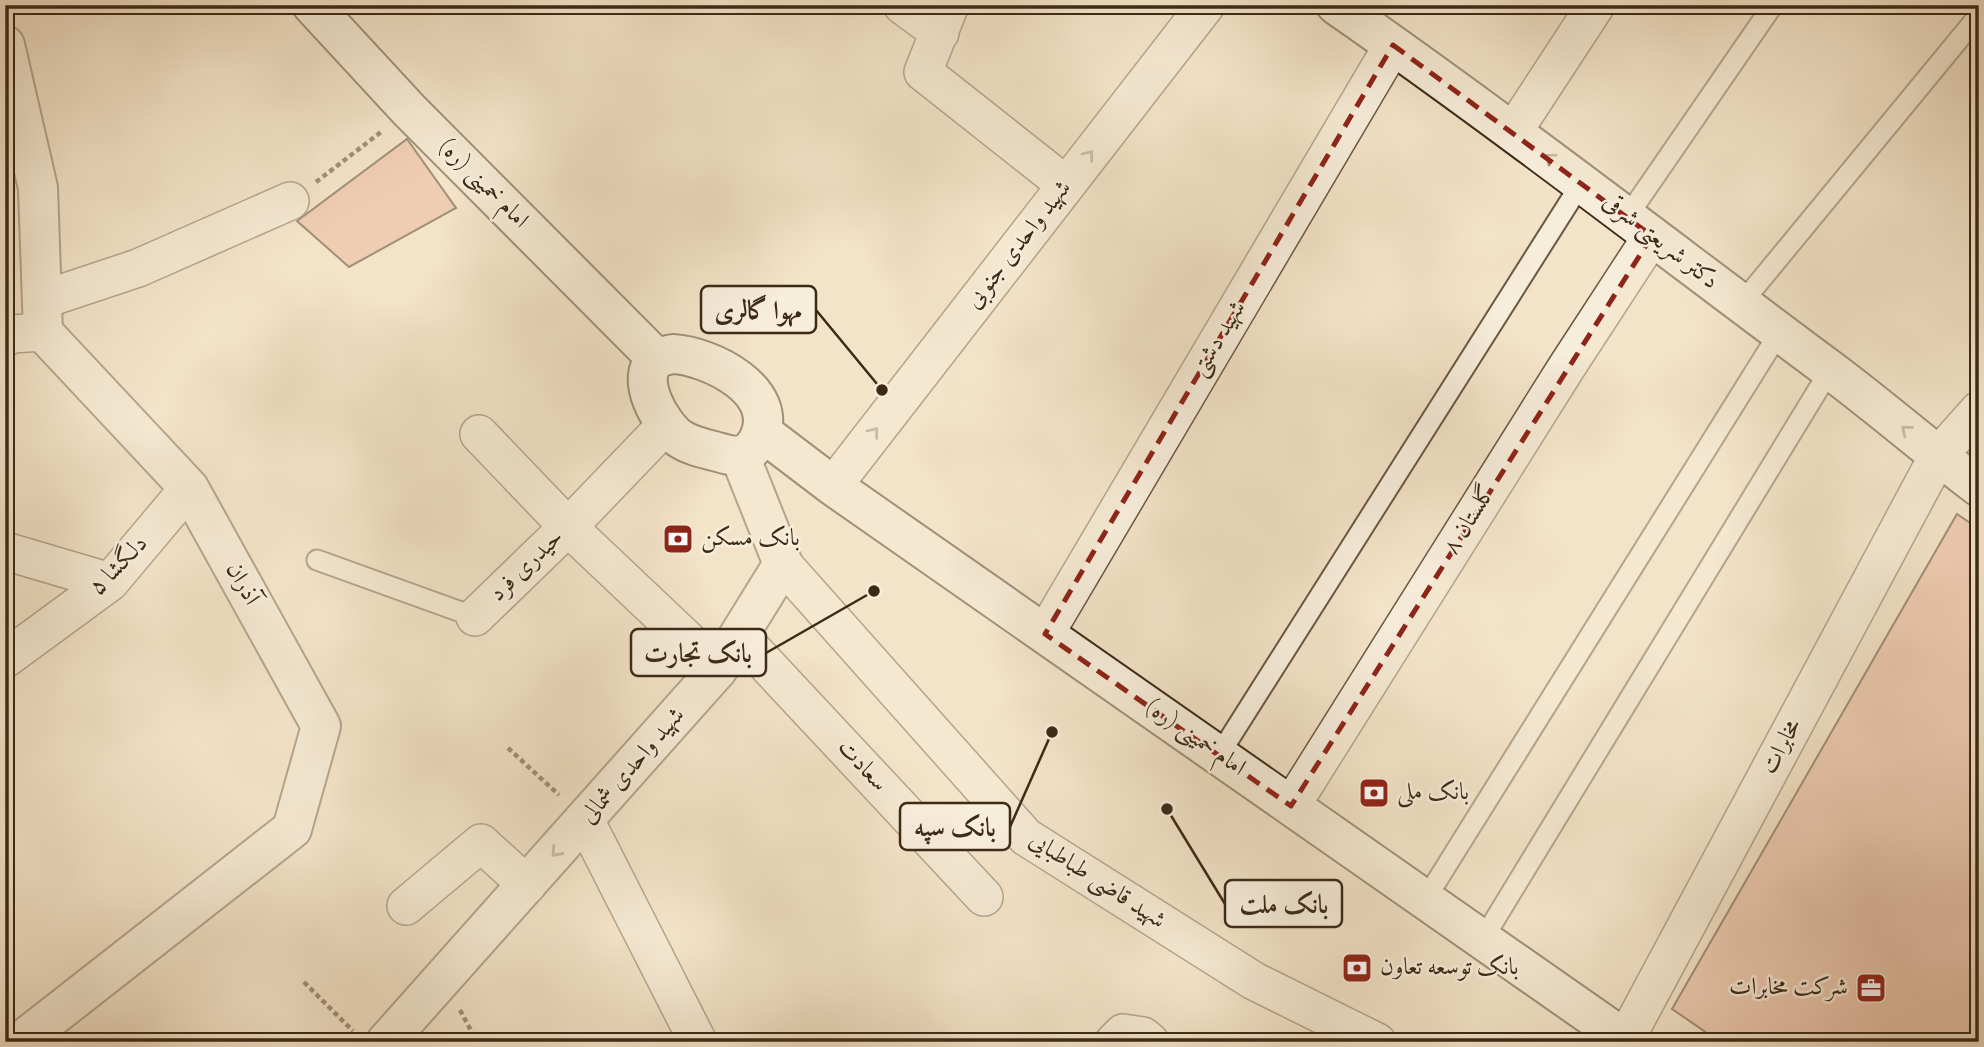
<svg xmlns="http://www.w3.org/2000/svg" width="1984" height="1047" viewBox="0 0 1984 1047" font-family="'Sorts Mill Goudy',Amiri,serif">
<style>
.building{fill:#ebb19a;stroke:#3c2a17;stroke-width:2}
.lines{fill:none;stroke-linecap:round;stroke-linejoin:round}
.service-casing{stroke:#6a5843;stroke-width:23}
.minor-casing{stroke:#6a5843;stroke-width:40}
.tertiary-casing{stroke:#6a5843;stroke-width:42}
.secondary-casing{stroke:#3c2a17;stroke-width:42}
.path{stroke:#3c2a17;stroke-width:4.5;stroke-dasharray:5 3.5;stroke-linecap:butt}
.service{stroke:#f7eddb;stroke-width:19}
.minor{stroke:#f7eddb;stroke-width:37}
.tertiary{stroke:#f7eddb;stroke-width:38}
.secondary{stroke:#f7eddb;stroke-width:38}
.oneway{stroke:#9a8c79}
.marked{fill:none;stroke:#8f2418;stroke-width:5;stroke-dasharray:14 9;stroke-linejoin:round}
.labels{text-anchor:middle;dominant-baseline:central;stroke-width:5;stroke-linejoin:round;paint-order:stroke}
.street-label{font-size:24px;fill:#3c2a17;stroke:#f7eddb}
.poi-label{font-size:24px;fill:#3c2a17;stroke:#f7eddb;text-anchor:start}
.leader{fill:none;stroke:#3c2a17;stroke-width:2.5}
.callout-dot{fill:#3c2a17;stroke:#f7eddb;stroke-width:2.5}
.callout{fill:#f7eddb;stroke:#3c2a17;stroke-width:2.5}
.callout-label{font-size:26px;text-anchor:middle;font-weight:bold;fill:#3c2a17}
</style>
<rect width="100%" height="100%" fill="#f3e3c8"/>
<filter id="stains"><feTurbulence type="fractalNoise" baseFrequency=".00286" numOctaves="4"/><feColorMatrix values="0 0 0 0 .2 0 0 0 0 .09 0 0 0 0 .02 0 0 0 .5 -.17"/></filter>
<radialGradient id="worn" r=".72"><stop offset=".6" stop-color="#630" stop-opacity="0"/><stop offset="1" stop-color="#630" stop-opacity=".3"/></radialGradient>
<!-- building -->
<path class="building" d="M407,139L456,208L349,267L297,221Z
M1957,514L1979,529V1041L1720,1042L1672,1009Z"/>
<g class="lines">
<!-- service casing -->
<g class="service-casing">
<path id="service" d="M1627,217L1773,5
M1741,304L1979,15
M317,560L475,617
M1219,755L1582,182
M1425,900L1779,333
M1483,939L1830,370"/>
</g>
<!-- minor casing -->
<g class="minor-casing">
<path id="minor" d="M902,5L940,33
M950,5L923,72L1066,185
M1513,132L1596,5
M42,300L138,268L290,201
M5,338L12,334L43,332
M479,434L568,527L718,669
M833,486L1206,5
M5,551L110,582
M783,564L1026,837L1254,981L1377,1042
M475,617L568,527L666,425
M1045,634L1393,45
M739,635L984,897
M5,659L110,582L189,488
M1291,806L1566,368L1652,236
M585,820L698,1042
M406,906L481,843L527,885
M1114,1042L1123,1033L1143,1036L1150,1042
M1624,1042L1938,456L1979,410"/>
</g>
<!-- tertiary casing -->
<g class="tertiary-casing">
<path id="tertiary" d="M5,45L38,188L43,332L189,488L321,726L292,829L20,1042
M386,1042L718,669L783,564L740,456"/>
</g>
<!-- secondary casing -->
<g class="secondary-casing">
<path id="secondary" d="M312,5L409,110L657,359
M1336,5C1504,122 1665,247 1829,369C1880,407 1928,449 1979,487
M673,354C710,356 781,391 759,438C756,445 749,454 740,455C732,457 722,453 714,451C702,448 689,445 679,438C661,425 633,377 657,359C661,356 669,355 673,354Z
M762,432L833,486L1629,1042"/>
</g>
<!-- path -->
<path class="path" d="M316,182L381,132
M508,748L559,795
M304,982L353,1031
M460,1010L477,1042"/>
<!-- service -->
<use href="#service" class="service"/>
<!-- minor -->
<use href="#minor" class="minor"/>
<!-- tertiary -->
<use href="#tertiary" class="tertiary"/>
<!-- secondary -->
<use href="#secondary" class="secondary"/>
</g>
<!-- one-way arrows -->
<defs><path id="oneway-chevron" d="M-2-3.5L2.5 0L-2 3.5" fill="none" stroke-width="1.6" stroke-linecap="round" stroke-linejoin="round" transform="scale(1.75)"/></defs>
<g class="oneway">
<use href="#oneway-chevron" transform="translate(1089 155) rotate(-52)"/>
<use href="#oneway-chevron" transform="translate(1550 158) rotate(-144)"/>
<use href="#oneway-chevron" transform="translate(1906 430) rotate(-141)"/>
<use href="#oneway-chevron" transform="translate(874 432) rotate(-52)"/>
<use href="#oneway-chevron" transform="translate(556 852) rotate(132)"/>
</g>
<!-- marked area -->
<path d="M0 0H1984V1047H0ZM1393,45L1652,236L1291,806L1045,634Z" fill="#f3e3c8" fill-opacity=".55" fill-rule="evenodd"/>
<path class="marked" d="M1393,45L1652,236L1291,806L1045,634Z"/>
<!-- icons -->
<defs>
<g id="bank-square" transform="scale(1.575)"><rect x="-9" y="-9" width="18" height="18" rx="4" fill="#8f2418" stroke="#f7eddb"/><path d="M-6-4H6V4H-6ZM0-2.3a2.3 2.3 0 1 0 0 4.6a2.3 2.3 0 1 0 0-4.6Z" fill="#fff"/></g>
<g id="office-square" transform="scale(1.575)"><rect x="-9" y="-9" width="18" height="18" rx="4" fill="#8f2418" stroke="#f7eddb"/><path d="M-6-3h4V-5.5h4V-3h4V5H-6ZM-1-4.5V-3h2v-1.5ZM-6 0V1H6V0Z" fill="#fff"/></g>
</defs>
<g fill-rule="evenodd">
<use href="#bank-square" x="678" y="539"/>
<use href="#bank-square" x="1374" y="793"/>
<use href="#bank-square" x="1357" y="968"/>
<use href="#office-square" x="1871" y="988"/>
</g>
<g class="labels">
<!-- street labels -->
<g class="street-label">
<text transform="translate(483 184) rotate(45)">امام خمینی (ره)</text>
<text transform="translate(1660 242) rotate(38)">دکتر شریعتی شرقی</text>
<text transform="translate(1019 245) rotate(-52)">شهید واحدی جنوبی</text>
<text transform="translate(1219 339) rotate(-59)">شهید دشتی</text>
<text transform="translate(1470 520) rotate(-58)">گلستان ۸</text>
<text transform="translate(119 566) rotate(-46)">دلگشا ۵</text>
<text transform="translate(527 566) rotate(-44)">حیدری فرد</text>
<text transform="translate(242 584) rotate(61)">آذران</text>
<text transform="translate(1195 738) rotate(35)">امام خمینی (ره)</text>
<text transform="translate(1782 747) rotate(-62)">مخابرات</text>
<text transform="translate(633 766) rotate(-49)">شهید واحدی شمالی</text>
<text transform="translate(862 766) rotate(47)">سعادت</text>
<text transform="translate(1097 881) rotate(33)">شهید قاضی طباطبایی</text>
</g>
<!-- poi labels -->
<g class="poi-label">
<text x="701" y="539">بانک مسکن</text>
<text x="1397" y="793">بانک ملی</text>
<text x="1380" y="968">بانک توسعه تعاون</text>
<text x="1848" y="988" text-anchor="end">شرکت مخابرات</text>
</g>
</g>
<!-- callouts -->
<path class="leader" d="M882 390L816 310M874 591L766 653M1052 732L1010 827M1167 809L1225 904"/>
<g class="callout-dot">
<circle cx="882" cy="390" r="7"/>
<circle cx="874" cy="591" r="7"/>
<circle cx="1052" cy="732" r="7"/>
<circle cx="1167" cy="809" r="7"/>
</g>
<g class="callout">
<rect x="701" y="286" width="115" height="47" rx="7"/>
<rect x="631" y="629" width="135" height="47" rx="7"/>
<rect x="900" y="803" width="110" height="47" rx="7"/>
<rect x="1225" y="880" width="117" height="47" rx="7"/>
</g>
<g class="callout-label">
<text x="758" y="319">مهوا گالری</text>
<text x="698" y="662">بانک تجارت</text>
<text x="955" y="836">بانک سپه</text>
<text x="1284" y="913">بانک ملت</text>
</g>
<!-- margin -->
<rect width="1984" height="1047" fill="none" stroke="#f3e3c8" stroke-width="28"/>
<rect x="7" y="7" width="1970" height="1033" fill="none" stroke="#3c2a17" stroke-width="3.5"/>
<rect x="14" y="14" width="1956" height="1019" fill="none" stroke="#3c2a17" stroke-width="2"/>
<rect width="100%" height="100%" filter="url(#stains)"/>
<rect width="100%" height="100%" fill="url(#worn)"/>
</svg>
